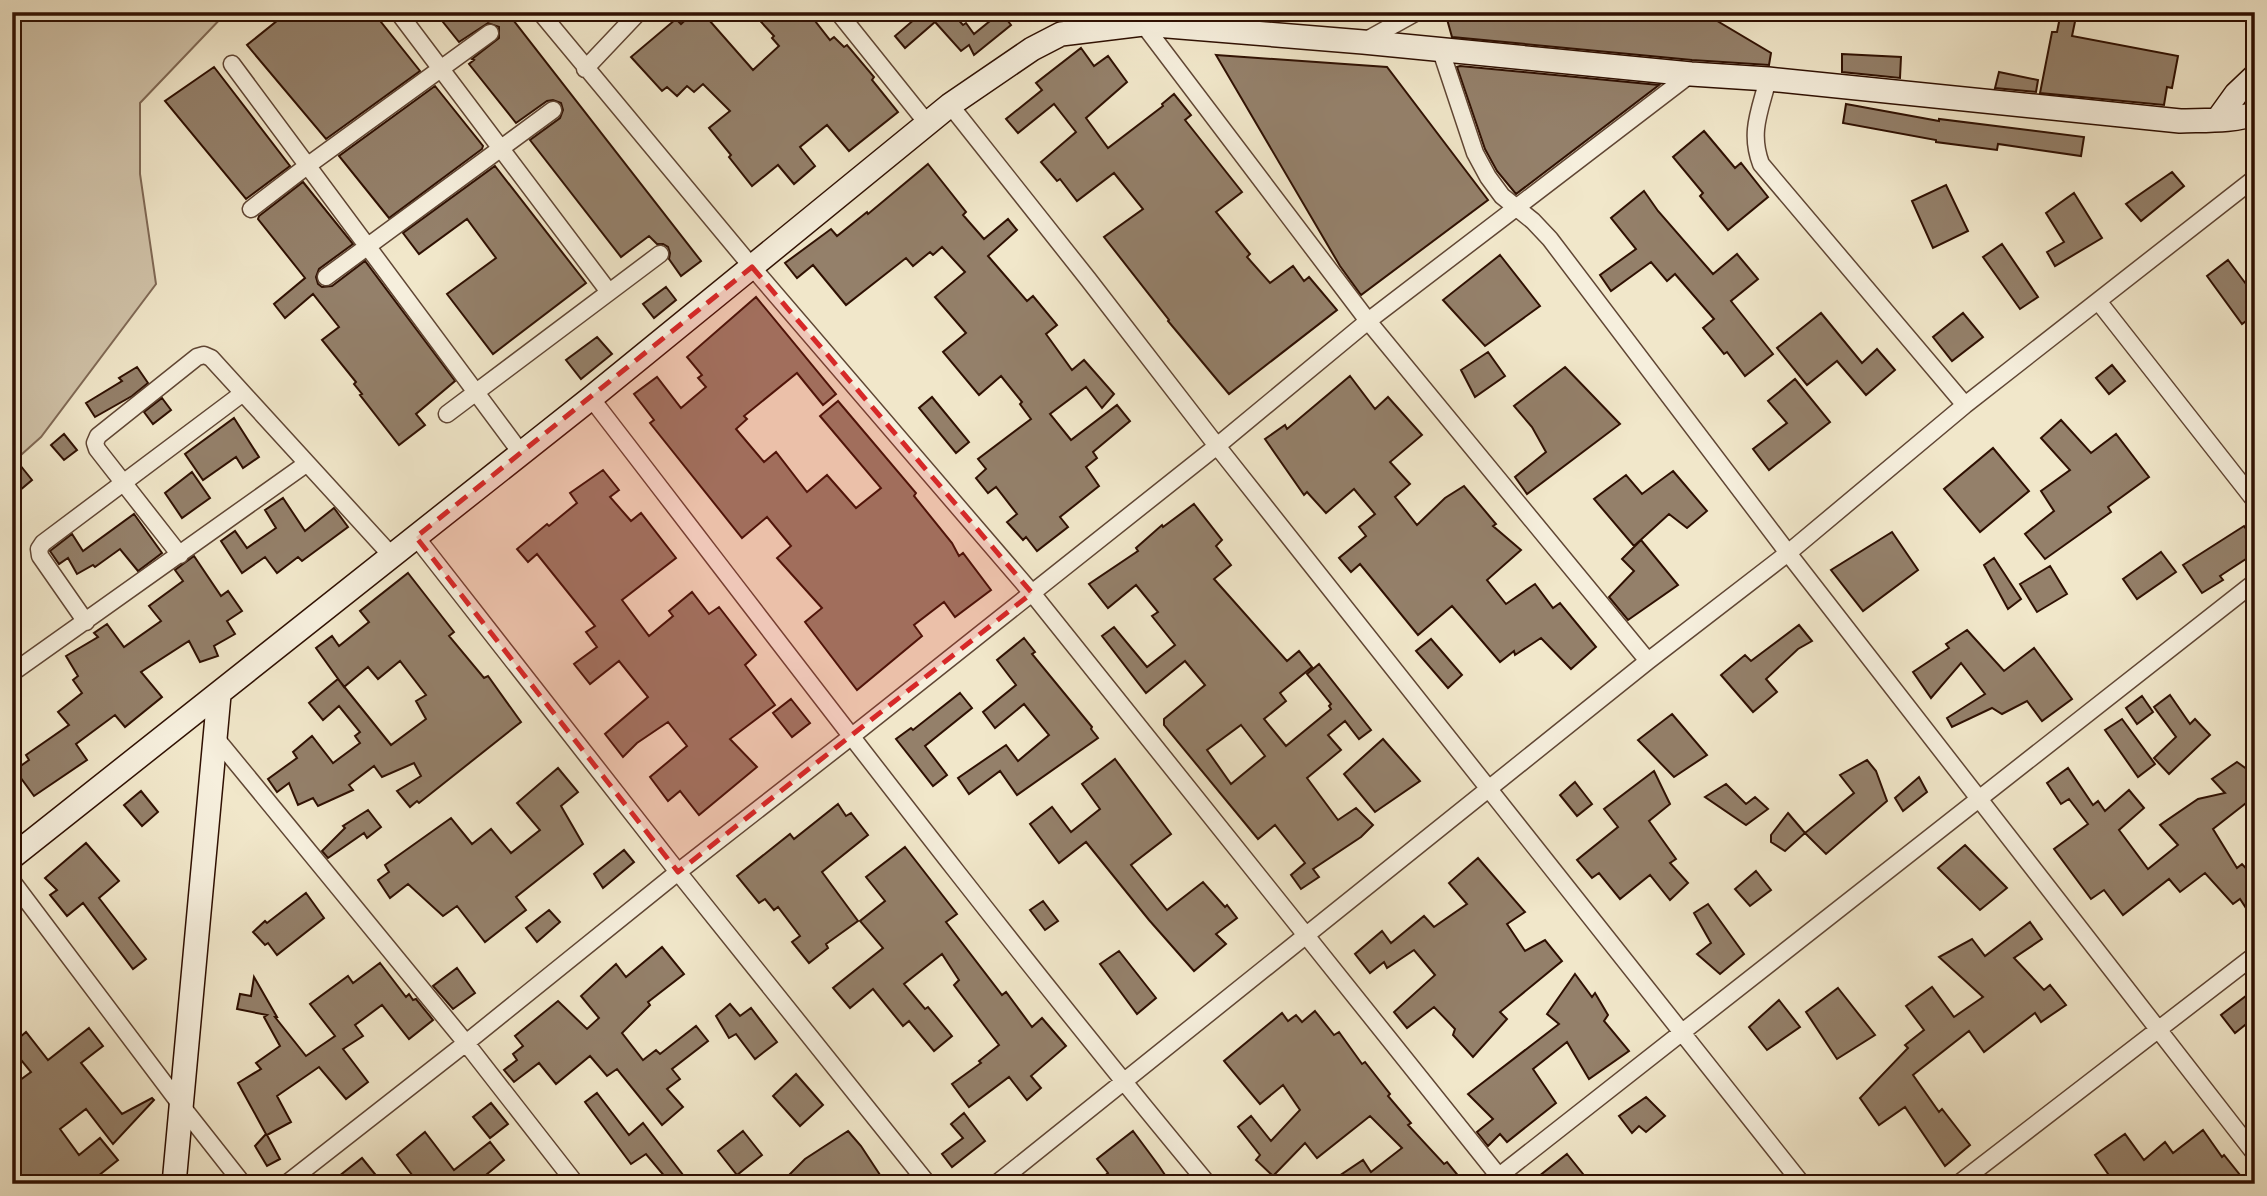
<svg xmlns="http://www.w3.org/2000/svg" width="2267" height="1196" viewBox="0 0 2267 1196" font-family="'Gentium Book Plus',serif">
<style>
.green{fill:#d0c2a8;stroke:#806955;stroke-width:2}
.building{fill:#94806a;stroke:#2f1002;stroke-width:2;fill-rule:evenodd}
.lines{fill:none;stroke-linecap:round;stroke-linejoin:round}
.street-casing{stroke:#604634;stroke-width:19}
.secondary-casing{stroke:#2f1002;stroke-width:26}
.street{stroke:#f6efdd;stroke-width:16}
.secondary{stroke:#f6efdd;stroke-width:23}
.marked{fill:#d62828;fill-opacity:0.2;stroke:#d62828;stroke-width:5;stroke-dasharray:14 9;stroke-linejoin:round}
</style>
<rect width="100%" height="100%" fill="#f1e7ca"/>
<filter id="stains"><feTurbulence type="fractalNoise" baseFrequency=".00286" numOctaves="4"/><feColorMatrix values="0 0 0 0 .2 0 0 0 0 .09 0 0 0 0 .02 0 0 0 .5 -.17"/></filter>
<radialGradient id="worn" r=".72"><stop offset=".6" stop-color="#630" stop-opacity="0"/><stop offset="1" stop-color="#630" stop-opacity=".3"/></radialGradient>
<!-- green -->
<path class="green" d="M12,12H227L140,103V174L156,284L41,437L12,463Z"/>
<!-- building -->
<path class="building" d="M288,12H373L420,71L326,139L247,45Z
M435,12H507L701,261L681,276L669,259L670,253L668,247L663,244H657L649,236L621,257L530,140L560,118L563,110L561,103L553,100L547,101L516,123L469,64L474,60L472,59L499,38V27L488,23L459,42Z
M694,12H702L753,70L779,46L772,38L774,36L752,12H808L830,40L834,37L844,47L847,45L874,77L872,80L898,112L849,151L827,125L800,147L815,166L794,184L778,165L752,186L729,157L731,155L709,128L730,111L703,84L694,92L687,86L677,96L667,87L662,91L631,57L676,19L681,24Z
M923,12H951L963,25L966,23L974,34L1001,12L1011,25L974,55L969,45L961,51L935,22L905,48L895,36Z
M1445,12H1702L1771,53L1769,65L1692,60L1452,37Z
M2061,12H2077L2072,36L2178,56L2172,88L2167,87L2164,105L2040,93L2052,32H2057Z
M1081,48L1094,66L1108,56L1127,82L1086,118L1108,148L1163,106L1162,104L1174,94L1191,115L1185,120L1242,192L1216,212L1250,254L1247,257L1270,283L1293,266L1304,281L1309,277L1337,310L1229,394L1168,321L1169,320L1104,237L1143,209L1114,173L1077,201L1060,179L1057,181L1041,162L1076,132L1054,104L1018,133L1006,119L1042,90L1036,83Z
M1842,54L1901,57L1900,78L1842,72Z
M1216,55L1387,67L1488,200L1361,295L1340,266Z
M1460,66L1659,85L1516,194L1497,171L1485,149L1457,67Z
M214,67L290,166L246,199L165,101Z
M1999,72L2038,80L2036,92L1995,88Z
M435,86L483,146L482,149L389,218L339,156Z
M1846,104L1939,121V119L2084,137L2081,156L1998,144L1997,150L1936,142V140L1843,123Z
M1704,131L1735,168L1741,163L1768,197L1728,230L1700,196L1703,193L1673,157Z
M928,164L966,212L963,215L984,239L1008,219L1017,230L988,256L1027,301L1033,296L1057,325L1046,334L1072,370L1084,360L1114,394L1102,408L1086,387L1050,414L1071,440L1117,405L1130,421L1093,452L1097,458L1086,467L1099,486L1060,517L1068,527L1037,551L1026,537L1023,540L1007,522L1017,514L996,487L988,493L976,478L986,469L978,459L1031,419L1020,404L1022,402L1001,376L979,395L943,352L966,333L935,297L965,272L942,247L933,255L930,252L913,266L906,258L846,305L813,265L797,278L785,263L831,229L837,236L867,212L868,214Z
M495,166L586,283L493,354L447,294L496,258L467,219L419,254L403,233Z
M2172,172L2184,186L2141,221L2126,204Z
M303,182L353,244L319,269L316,277L318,284L322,287L332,286L365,261L455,381L416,414L425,425L399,445L360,395L362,394L354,384L356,382L322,340L339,327L313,294L285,318L274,304L305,278L258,219L259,216Z
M1946,185L1968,231L1933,248L1912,201Z
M1644,191L1658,211L1713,274L1737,254L1758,279L1731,301L1773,354L1745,376L1727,352L1724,354L1703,328L1714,319L1675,274L1667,281L1651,262L1611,291L1600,275L1636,249L1611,218Z
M2074,193L2102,238L2055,266L2047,252L2064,242L2046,213Z
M2002,244L2038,297L2020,309L1983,257Z
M1500,255L1540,306L1485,346L1443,300Z
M2228,260L2255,296V314L2242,324L2207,276Z
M666,287L676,300L654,318L643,304Z
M756,297L836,394L823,405L797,373L744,416L747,419L736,429L764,462L776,452L807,492L827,475L856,508L881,488L820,416L838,401L916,493L914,496L952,543L959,556L963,553L991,590L955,617L944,602L914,625L922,636L857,690L805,622L822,608L777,558L791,546L767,517L742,538L650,423L654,420L634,394L657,377L681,408L706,387L698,378L702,375L687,357Z
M1821,313L1862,363L1877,349L1895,370L1866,395L1837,361L1807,385L1777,348Z
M1963,313L1983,337L1952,361L1933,337Z
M597,337L612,354L581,379L566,360Z
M1488,352L1505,376L1475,397L1461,370Z
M2112,365L2125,381L2109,394L2096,378Z
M137,367L148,383L132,396L95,417L86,403L122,381L119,378Z
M1565,367L1620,424L1527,494L1515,477L1546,452L1532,427L1514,406Z
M1350,376L1375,409L1388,397L1422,435L1390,462L1410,484L1395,497L1417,525L1445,498L1464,486L1496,524L1493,526L1521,550L1487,580L1506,604L1535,584L1553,608L1560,603L1596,647L1571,669L1541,638L1515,655L1514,651L1500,662L1452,606L1418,635L1360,564L1351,572L1339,558L1366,536L1359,527L1375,514L1354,489L1326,513L1307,492L1304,495L1265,439L1285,425L1287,429Z
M1795,379L1830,422L1769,470L1753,449L1787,423L1768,401Z
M932,397L969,442L956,453L919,408Z
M162,398L171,410L153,424L144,412Z
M234,418L259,457L243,468L236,457L203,480L185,454Z
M2061,420L2091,453L2116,434L2149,477L2108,507L2111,512L2045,559L2025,534L2054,511L2041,491L2070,470L2041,438Z
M64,434L77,450L64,460L51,445Z
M1993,448L2029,491L1980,532L1944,489Z
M12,455L32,480L19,491L12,482Z
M603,470L619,490L610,497L631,521L641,513L676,558L622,600L649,636L673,616L669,611L692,592L709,614L719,607L756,655L745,665L775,705L730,739L757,767L699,815L680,791L668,801L650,777L687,746L668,722L637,743L623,757L605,734L648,697L619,661L590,684L574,664L597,647L586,632L595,626L537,554L528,562L517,549L547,524L549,526L577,503L570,493Z
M1673,471L1707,511L1687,528L1669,514L1634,546L1594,499L1626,475L1642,494Z
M192,472L210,498L182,518L165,493Z
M283,498L305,531L334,508L348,527L302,561L298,557L277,573L265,557L242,573L221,541L235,531L247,548L276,528L265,510Z
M1194,504L1222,540L1216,546L1231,565L1214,579L1287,661L1299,651L1312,667L1280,693L1286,701L1264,719L1286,746L1331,709L1329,706L1331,704L1307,674L1319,664L1371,730L1359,739L1345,721L1328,735L1341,750L1307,778L1338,820L1356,808L1373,825L1361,837L1313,869L1319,877L1301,889L1291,875L1305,863L1275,825L1258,839L1164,725V719L1205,685L1185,661L1146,693L1102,636L1114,627L1147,667L1175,645L1152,616L1158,612L1136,585L1108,608L1089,584L1138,551L1136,548L1162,525L1163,527ZM1241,725L1265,756L1231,784L1207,750Z
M134,514L162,553L138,571L120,549L95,567L93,565L77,574L68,558L59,564L50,551L72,534L83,551Z
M2244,526L2255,542V553L2220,576L2223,580L2202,593L2183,565Z
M1892,532L1918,570L1863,611L1831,570Z
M1641,540L1678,585L1628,620L1609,597L1634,571L1622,559Z
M2161,552L2176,572L2137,599L2123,579Z
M194,556L221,596L228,591L242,611L227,621L235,634L214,646L218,656L200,662L189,641L141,672L162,697L125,727L115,715L76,744L87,760L34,796L15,770L29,760L26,755L69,725L58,712L82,693L73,680L78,676L66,656L98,637L94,633L107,624L124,647L161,621L149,606L183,581L175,570Z
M1994,558L2021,599L2008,609L1984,565Z
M2050,566L2067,594L2037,612L2020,584Z
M408,573L454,632L449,636L484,678L488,676L521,722L419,803L417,801L410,807L397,791L421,776L414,763L382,777L374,766L349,785L353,790L318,806L313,798L298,805L289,783L277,792L268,779L297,758L293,752L312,736L333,763L360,743L355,736L360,732L339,706L323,720L309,703L338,679L391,745L426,719L416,701L426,695L400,661L378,679L368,667L344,687L316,648L332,636L339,646L369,622L360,611Z
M1799,625L1812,641L1798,649L1766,679L1777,692L1753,712L1721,675L1745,655L1751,661Z
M1967,630L2004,671L2034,648L2072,699L2042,721L2027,701L2002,714L1992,708L1952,727L1947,718L1985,694L1961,663L1931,698L1913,672L1949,648L1946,644Z
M1024,638L1035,652L1032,654L1092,727L1091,729L1098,738L1017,795L1000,771L969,794L958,778L1006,745L1018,761L1049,735L1024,704L995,728L983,712L1016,685L997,660Z
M1431,639L1462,675L1448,688L1416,651Z
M960,693L972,708L925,746L947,775L933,786L896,739L911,728L913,730Z
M2170,695L2190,724L2195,719L2210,735L2169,774L2154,758L2176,737L2154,707Z
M2142,696L2153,712L2137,724L2126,708Z
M791,699L810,723L792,737L773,713Z
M1672,714L1707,755L1674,777L1638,740Z
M2122,719L2155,764L2138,777L2105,730Z
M1383,739L1420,781L1375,812L1344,774Z
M1115,759L1171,834L1131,865L1167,910L1203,882L1225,907L1227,905L1237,918L1216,934L1226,944L1194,971L1149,920L1086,842L1059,863L1030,824L1052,807L1071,832L1100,809L1082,784Z
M1867,760L1876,771L1887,801L1826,854L1805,833L1854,793L1840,775Z
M2237,762L2255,775V796L2213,829L2237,868L2242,864L2255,878V922L2240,899L2233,904L2205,873L2180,892L2169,879L2123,915L2104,890L2091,899L2054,849L2088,824L2069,799L2061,804L2047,783L2068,768L2093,805L2098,801L2105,811L2129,790L2144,808L2119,830L2148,869L2178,845L2160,825L2198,799L2225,793L2212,779Z
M558,768L578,792L561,806L583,844L516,897L526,910L485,942L457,906L443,916L408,884L390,898L378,880L389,872L385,865L451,818L472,844L491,829L511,853L540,830L517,803Z
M1654,771L1670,804L1649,821L1676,859L1670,863L1688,883L1670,900L1650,875L1620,899L1599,873L1592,878L1577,860L1618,827L1604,809Z
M1919,777L1927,792L1903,811L1895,798Z
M1575,782L1592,804L1577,816L1560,795Z
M1726,784L1746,804L1755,797L1768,809L1746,825L1705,797Z
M141,791L158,812L142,826L124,805Z
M838,804L846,816L851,813L868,835L822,872L858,921L826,944L828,948L809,963L792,942L800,936L778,907L774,910L765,899L759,903L737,876L790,834L794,839Z
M368,810L381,827L367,838L364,833L328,858L322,851L345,828L343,826Z
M1788,813L1805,833L1785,851L1771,842V835Z
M86,843L119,881L99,898L146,959L133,969L83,903L67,916L50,895L57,890L45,878Z
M1965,845L2007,888L1980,910L1938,868Z
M905,847L957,914L946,922L1002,995L1006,992L1032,1027L1042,1018L1066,1046L1031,1076L1041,1088L1027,1100L1009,1077L969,1107L952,1084L981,1063L979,1061L999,1045L954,985L959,980L942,954L904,984L925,1009L928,1007L952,1036L934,1051L909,1021L903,1026L873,989L850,1008L833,988L883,948L860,921L885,901L866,877Z
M624,850L634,862L603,888L594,874Z
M1478,858L1525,912L1507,924L1525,951L1545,940L1562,961L1500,1012L1507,1019L1473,1057L1453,1035L1455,1029L1434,1007L1407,1028L1394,1012L1435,975L1414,950L1387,968L1384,962L1370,973L1355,954L1382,931L1391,943L1424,916L1434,927L1467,904L1449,883Z
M1756,871L1771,890L1750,906L1735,889Z
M306,893L324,918L277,955L268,943L265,945L253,932L265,921L267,923Z
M1043,901L1058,921L1045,930L1030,910Z
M1708,904L1744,954L1720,974L1697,954L1711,943L1694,913Z
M549,910L560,922L537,942L526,928Z
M2030,922L2042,939L2014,958L2044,990L2050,985L2066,1005L2041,1022L2035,1013L1984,1052L1969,1031L1913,1075L1939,1112L1942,1109L1970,1145L1945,1166L1905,1107L1879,1125L1860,1098L1908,1048L1905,1045L1924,1030L1906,1006L1932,987L1954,1017L1983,997L1939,957L1972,939L1985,956Z
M662,947L684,974L648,1002L650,1005L622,1033L643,1060L656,1050L660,1054L696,1026L708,1041L672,1069L680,1079L667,1089L683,1107L662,1125L617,1069L607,1076L590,1056L556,1084L539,1063L514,1082L504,1070L517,1060L513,1054L523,1046L515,1036L558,1001L587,1029L599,1018L581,996L616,964L626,977Z
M1119,951L1156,998L1137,1014L1100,964Z
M380,963L406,997L409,994L413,1000L416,999L433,1020L409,1039L382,1005L355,1025L363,1036L343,1049L368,1082L346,1099L319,1067L277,1096L291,1122L267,1135L280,1159L267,1166L255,1146L266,1134L238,1083L261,1069L256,1063L280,1046L264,1017L267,1015L237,1009L240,994L251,996L254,977L277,1017H275L306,1056L335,1036L310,1004L348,976L353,983Z
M457,968L475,993L453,1009L433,986Z
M1575,974L1592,997L1595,993L1608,1015L1604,1021L1629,1051L1589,1079L1567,1042L1533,1069L1556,1103L1507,1142L1500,1134L1488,1146L1477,1132L1493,1119L1468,1094L1559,1024L1547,1014Z
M1838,988L1875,1035L1837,1059L1806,1012Z
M2255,989V1017L2235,1033L2221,1015Z
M1779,1000L1800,1027L1767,1050L1749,1027Z
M730,1004L740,1016L751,1008L777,1042L755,1059L736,1034L729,1038L716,1016Z
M1315,1011L1334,1035L1339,1032L1362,1064L1365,1062L1390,1094L1388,1096L1411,1123L1408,1125L1444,1164L1447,1162L1465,1184H1327L1363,1160L1371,1172L1402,1148L1370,1116L1317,1158L1305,1143L1273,1176L1256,1160L1260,1155L1238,1127L1251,1116L1271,1141L1300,1110L1283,1085L1260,1104L1224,1061L1282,1013L1288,1021L1296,1015L1302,1022Z
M89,1028L103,1046L81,1063L122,1114L152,1098L154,1100L113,1144L86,1109L60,1129L79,1155L100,1138L118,1160L88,1184H12V1086L31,1072L12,1049V1044L26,1032L48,1060Z
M796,1074L823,1105L800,1126L773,1096Z
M597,1093L629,1135L643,1123L690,1184H671L646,1154L631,1164L585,1102Z
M1646,1097L1665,1116L1646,1132L1639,1126L1632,1133L1619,1116Z
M491,1103L508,1124L490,1138L473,1117Z
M964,1113L985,1141L952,1167L942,1154L963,1138L951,1124Z
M2203,1130L2222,1157L2224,1155L2240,1175L2226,1184H2115L2095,1155L2125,1134L2144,1160L2165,1142L2173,1153Z
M743,1131L762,1155L737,1175L718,1151Z
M848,1131L861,1146L886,1184H780L805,1159Z
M1133,1131L1159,1166L1171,1184H1095L1108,1173L1097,1159Z
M425,1132L454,1170L490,1142L504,1160L475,1184H419L397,1155Z
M1567,1154L1591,1184H1529Z
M362,1158L383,1184H329Z"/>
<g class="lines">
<!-- street casing -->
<g class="street-casing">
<path id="street" d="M398,12L609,292
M540,12L752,267L1032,593L1505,1184
M838,12L927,123
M1139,12L1143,24L1368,321L1648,661
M1363,42L1417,12
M1441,51L1475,153L1488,177L1502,196L1533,221L1550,239L1788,553L2255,1154
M232,64L521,453
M585,69L639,12
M1768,79C1760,111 1749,132 1761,164L1965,405
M950,105L1088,279L1217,446L1802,1184
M251,209L307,166L490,33
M326,277L553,110
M2098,301L2255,501
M591,398C794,661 995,928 1208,1184
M447,414L660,254
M416,537L678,872L928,1184
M180,555L97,449L95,443L98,436L197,357L204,355L211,358L391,555
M86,622L40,556L39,549L43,543L243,393
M12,673L306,464
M215,737L466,1043L576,1184
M12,881L180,1104L243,1184
M286,1184L466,1043L678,872L852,736L1217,446L1368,321L1691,74
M996,1184L1648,661L1788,553L1965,405L2255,178
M1489,1184L2255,582
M1958,1184L2255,955"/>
</g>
<!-- secondary casing -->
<g class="secondary-casing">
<path id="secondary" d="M2218,119L2236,94L2255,76
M12,857L591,398L950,105L1032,49L1061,34L1143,24L1363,42L1691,74L1768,79L2180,121C2201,120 2236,122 2255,113
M174,1184L219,695"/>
</g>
<!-- street -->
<use href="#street" class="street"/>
<!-- secondary -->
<use href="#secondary" class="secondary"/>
</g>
<!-- marked area -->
<path class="marked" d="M752,267L1032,593L678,872L416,537Z"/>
<!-- margin -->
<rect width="2267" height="1196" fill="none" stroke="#f1e7ca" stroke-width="42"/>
<rect x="14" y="14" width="2239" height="1168" fill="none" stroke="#2f1002" stroke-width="3.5"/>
<rect x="21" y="21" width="2225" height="1154" fill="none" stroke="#2f1002" stroke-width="2"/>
<rect width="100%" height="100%" filter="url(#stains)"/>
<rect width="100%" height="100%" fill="url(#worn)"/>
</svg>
